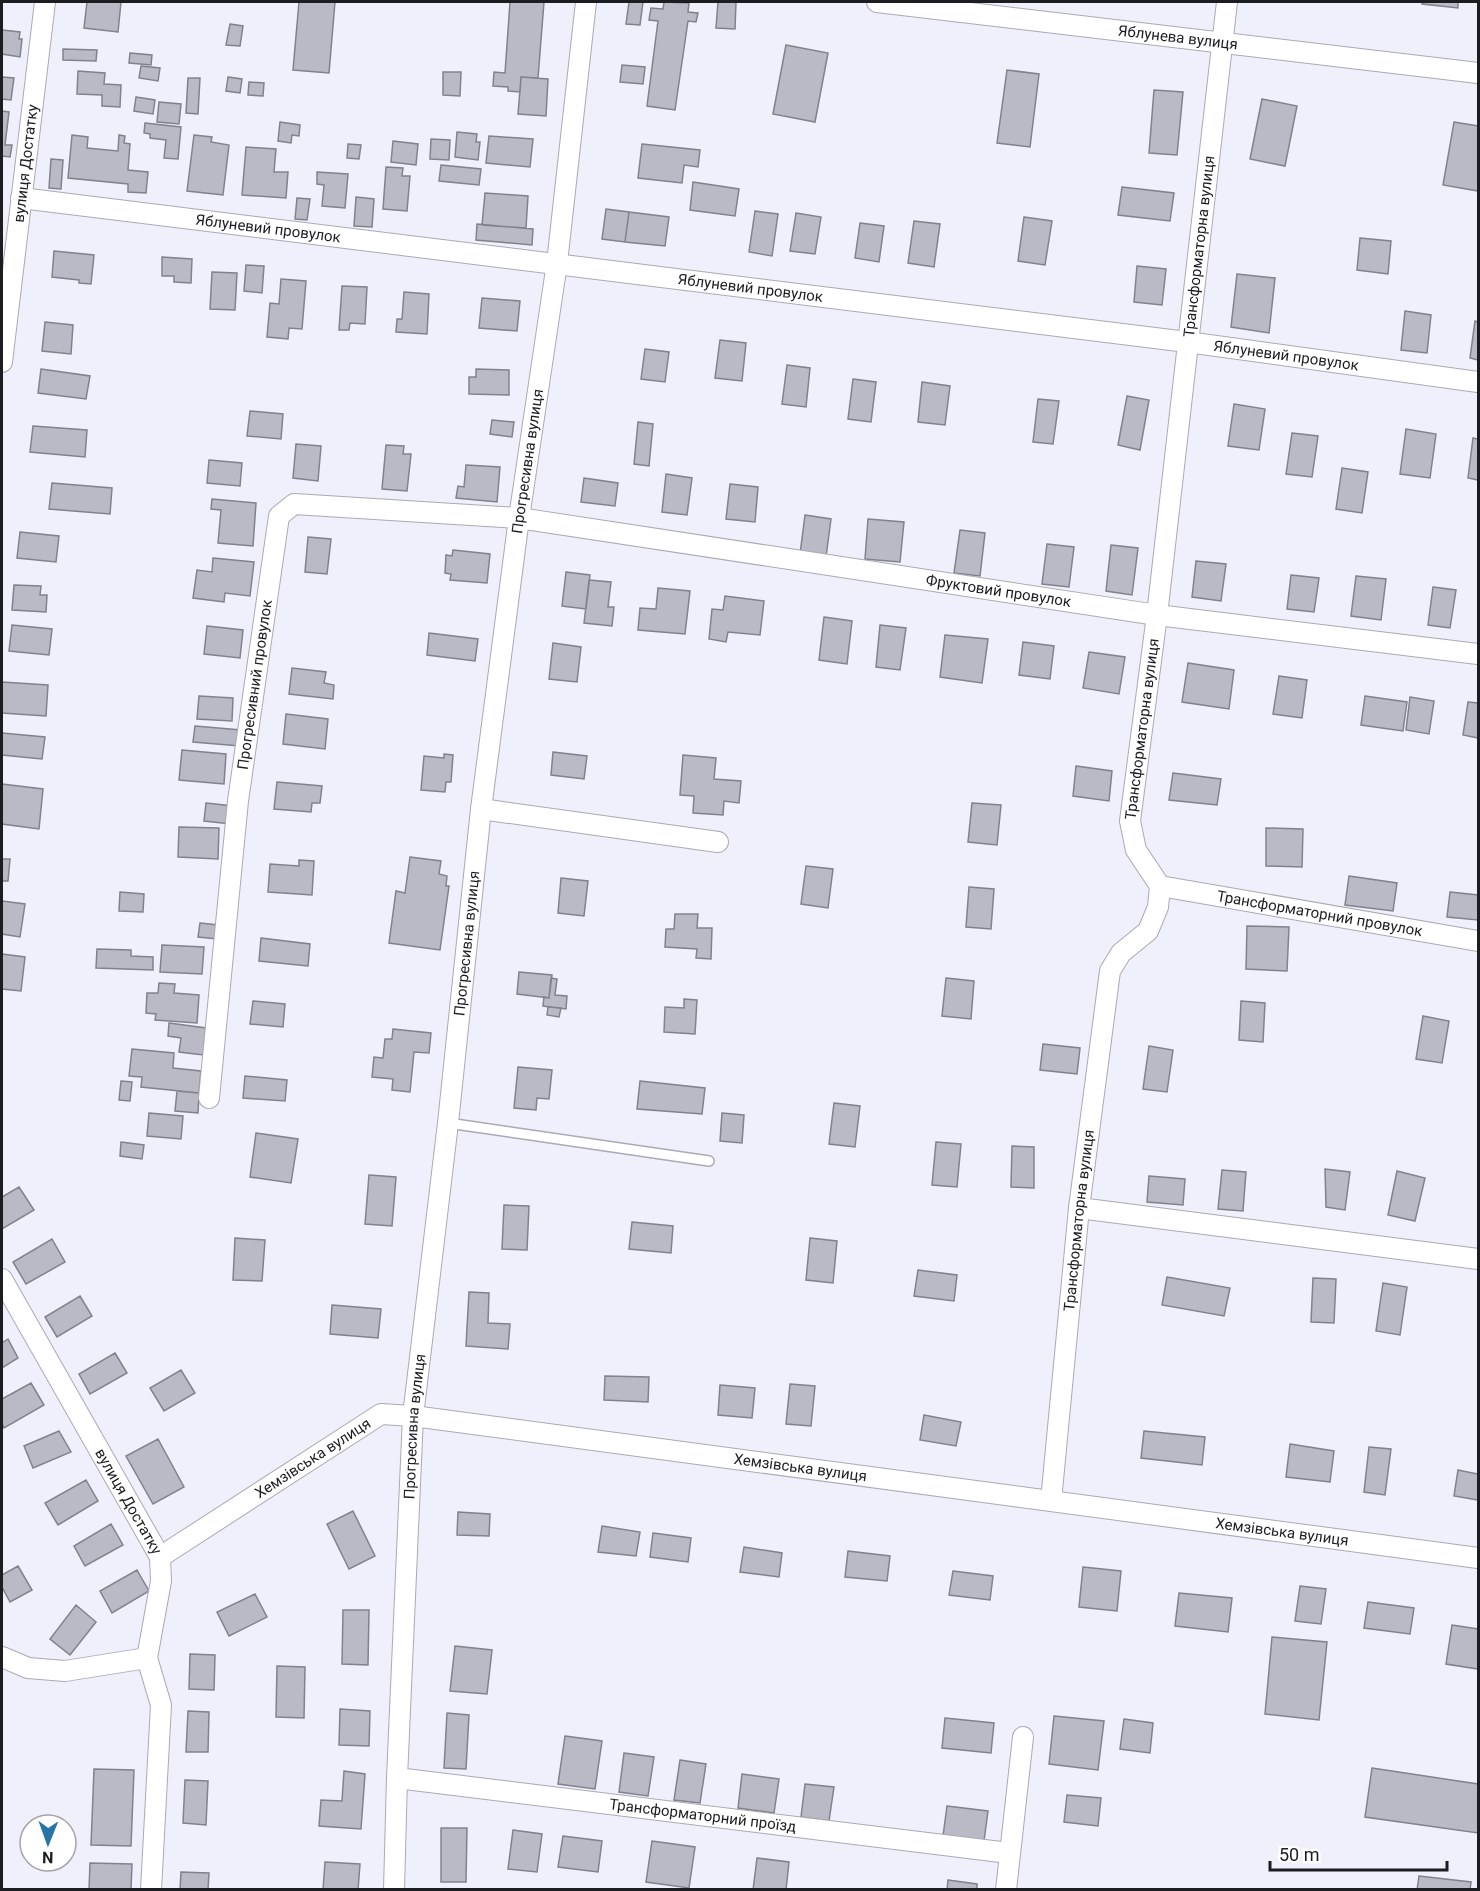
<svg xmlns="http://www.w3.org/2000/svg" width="1480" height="1891" viewBox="0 0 1480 1891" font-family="Roboto,sans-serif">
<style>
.building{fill:#b9bac5;stroke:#82828d;stroke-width:1.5}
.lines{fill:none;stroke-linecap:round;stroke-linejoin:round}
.lane-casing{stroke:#aaaab6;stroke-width:12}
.street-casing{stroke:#aaaab6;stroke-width:22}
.lane{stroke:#fff;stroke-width:9}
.street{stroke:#fff;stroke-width:20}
.labels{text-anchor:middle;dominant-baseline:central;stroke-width:4.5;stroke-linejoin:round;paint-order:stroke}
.street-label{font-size:15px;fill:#1c1d21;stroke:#fff}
</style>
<rect width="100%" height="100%" fill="#f0f0fc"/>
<!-- building -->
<path class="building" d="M87,2H121L118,32L84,28Z
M299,2H335L329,73L293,70Z
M510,2H544L538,78L521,77L520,92L508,91V87L493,86L494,72L505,73Z
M629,2H643L640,25L626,24Z
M664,2L689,3L688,12L698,13L696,22L688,21L675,110L647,106L658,21L649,20L651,8L663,9Z
M718,2H736L735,29L716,28Z
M1422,2H1458V8L1422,4Z
M230,24L243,26L240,46L226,45Z
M2,30L20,32L19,39H22L20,57L2,54Z
M786,45L828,53L815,122L773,114Z
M63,49L97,50L96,61L63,60Z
M130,53L152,55L151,65L129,63Z
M622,65L645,67L643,84L620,82Z
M141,66L160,68L158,81L139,78Z
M1007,70L1039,74L1030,147L997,143Z
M78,71L105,73L104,84L121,85L120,107L102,106V95L77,94Z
M443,72H461L460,96L443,95Z
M2,77L14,78L11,100L2,99Z
M228,77L242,79L240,93L226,91Z
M521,77L548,79L546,116L518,114Z
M188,78H200L198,114L186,113Z
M249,82L264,83L263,96L248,95Z
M1154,90L1183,92L1177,155L1149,153Z
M136,97L155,100L153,114L134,111Z
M1262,99L1297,106L1285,166L1250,159Z
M159,102L181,104L179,124L157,122Z
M2,111L9,112L5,145H12L10,157L2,156V158Z
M280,122L300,125L299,136L292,135L291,143L278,141Z
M1454,122L1478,126V191L1443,185Z
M145,123L181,127L178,159L164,158L166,140L150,138V134L144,133Z
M457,132L477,134L476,142H480L478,160L455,157Z
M72,135L88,137L87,148L118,151L119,135L125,136L124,143L130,144L128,170L148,172L146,193L128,192V184L68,178Z
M194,135L212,137L211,142L229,145L223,195L187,191Z
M489,136L533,139L530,167L486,163Z
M431,139L450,140L449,160L430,159Z
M393,141L418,144L416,165L391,162Z
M348,144L361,145L359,159L347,158Z
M642,144L700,150L698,167L684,165L682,183L638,178Z
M246,147L276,149L274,172H288L286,198L242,195Z
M51,159L63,160L61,189L49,188Z
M441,165L481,169L479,185L439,181Z
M386,167L403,168L402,176H410L407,211L383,209Z
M317,172L348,174L345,208L322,206L324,185L317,184Z
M693,182L739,189L735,216L690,210Z
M1122,187L1174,193L1170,221L1118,215Z
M485,193L528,196L526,228L482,225Z
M356,197L374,199L372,227L354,226Z
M297,198L310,199L307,220L295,219Z
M606,209L629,212L625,242L602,239Z
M755,211L778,214L772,256L749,252Z
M629,212L669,217L665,246L625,242Z
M796,213L821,217L815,254L790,251Z
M1024,217L1052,221L1045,265L1018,261Z
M914,221L940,224L934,267L908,263Z
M860,223L884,226L879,262L855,258Z
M477,224L533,229L532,245L476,240Z
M1360,238L1391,241L1388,274L1357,270Z
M54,251L94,255L91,284L79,283V280L52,277Z
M162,257L192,259L191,283L174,282V276H162Z
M246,265L264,266L262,293L244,291Z
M1137,266L1166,269L1162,305L1134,302Z
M212,272L237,273L235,310L210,309Z
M1237,274L1275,278L1269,333L1231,327Z
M281,279L306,281L302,329L289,328L288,339L267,337L270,303L279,304Z
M342,286L367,287L365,324L350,323L349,330H339Z
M404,292L429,294L427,334L396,332L397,319H402Z
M482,298L520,301L517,331L479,328Z
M1405,311L1431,315L1427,353L1401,350Z
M1475,321L1478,322V360L1470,358Z
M45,322L73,325L71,354L42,351Z
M720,340L746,343L742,381L715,378Z
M645,349L669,352L665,382L641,379Z
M787,365L810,368L806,407L782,404Z
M41,369L90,376L86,399L38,393Z
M476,369L509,370V395L469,394V377H476Z
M853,379L876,382L871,422L848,419Z
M922,382L950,386L945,425L918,422Z
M1127,396L1149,400L1140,450L1118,445Z
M1038,399L1059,401L1053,444L1033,442Z
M1234,404L1265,409L1259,450L1228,446Z
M250,411L283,414L281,439L247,436Z
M492,420L514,422L512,437L490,434Z
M638,422L653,424L649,466L634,464Z
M33,426L87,430L85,457L30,452Z
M1406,429L1436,434L1430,478L1400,474Z
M1292,433L1318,436L1312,477L1286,474Z
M1473,438L1478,439V480L1468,478Z
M296,444L321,446L318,481L293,478Z
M386,445L404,446L403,454H411L407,491L382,489Z
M209,460L242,463L240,486L207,483Z
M466,465L500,467L497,502L456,498L458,486L464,487Z
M1342,468L1368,472L1362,513L1336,509Z
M666,474L692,478L687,515L662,512Z
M584,478L618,483L615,506L581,502Z
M52,483L112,488L110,514L49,509Z
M730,484L758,487L755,522L726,519Z
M212,499L256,503L253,546L218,543L221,510L211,509Z
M805,515L831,519L826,557L800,554Z
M868,519L904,522L900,562L865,559Z
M960,530L985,533L980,576L954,573Z
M20,532L59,536L56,562L17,558Z
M308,537L331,539L327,574L305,572Z
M1047,544L1074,547L1069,587L1042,584Z
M1111,545L1138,548L1132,595L1106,591Z
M453,550L490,554L487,583L450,580L451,574L445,573L446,555L452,556Z
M213,558L254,562L250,596L225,593L224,602L193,598L197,570L212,572Z
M1196,561L1226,564L1221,601L1192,597Z
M566,572L590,575L586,609L562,606Z
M1291,575L1319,578L1314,612L1287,609Z
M1356,576L1386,579L1381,620L1351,616Z
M589,580L611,582L608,607H614L612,626L584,623Z
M14,585L41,586L40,595H47L46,612L12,610Z
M1433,587L1456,590L1450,628L1428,625Z
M658,588L690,591L685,634L638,630L640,608L656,609Z
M725,596L764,601L760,635L728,632L726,642L709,639L712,609L723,610Z
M824,617L852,621L847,664L819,660Z
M12,625L52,629L49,655L9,651Z
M880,625L906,628L900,670L876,667Z
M207,626L243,630L240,658L204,654Z
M429,633L478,639L475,661L427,655Z
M945,635L988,639L982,683L940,677Z
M1023,642L1054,646L1050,679L1019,675Z
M553,643L581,647L577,682L549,679Z
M1089,652L1125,657L1119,694L1083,688Z
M1188,663L1234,670L1229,709L1182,702Z
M292,668L326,672L324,683L334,685L333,699L289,694Z
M1279,676L1307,680L1302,718L1273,714Z
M2,682L48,685L46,716L2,713Z
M199,696L233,698L232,721L197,719Z
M1365,696L1407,702L1403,731L1361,725Z
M1410,697L1434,701L1429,734L1406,730Z
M1468,702L1478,703V738L1463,735Z
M286,714L328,719L325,749L283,744Z
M195,726L241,730L240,746L193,742Z
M2,733L45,737L42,759L2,755Z
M182,750L226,754L224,784L179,780Z
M553,752L587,756L584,779L551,775Z
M444,754L453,755L451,782H446L445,792L421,790L424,756L444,758Z
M683,755L716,758L714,779L741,781L739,803L724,801L723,815L693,813L694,796L680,795Z
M1076,766L1112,771L1109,801L1073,796Z
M1173,773L1221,779L1217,805L1169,800Z
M277,782L322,786L320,803H312L311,812L274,809Z
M2,784L43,789L39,829L2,824Z
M206,803L233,806L231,824L204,821Z
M972,803L1001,805L997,845L968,842Z
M179,827L219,828L218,859L178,857Z
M1266,828L1303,829L1302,867L1266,866Z
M410,857L441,861L439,874L447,876L446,886H449L440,950L389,943L396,891L405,893Z
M2,859H10L8,881H2Z
M299,860L314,861L312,895L268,892L270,864L299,866Z
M806,866L833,869L828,908L801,904Z
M1349,876L1397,883L1393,911L1345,905Z
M561,878L588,881L584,916L558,913Z
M969,887L994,889L991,929L966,927Z
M120,892L144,894L143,912L119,911Z
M1450,892L1478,895V920L1447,917Z
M2,901L25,904L20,937L2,934Z
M675,914H698L697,928H712L711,959L696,958L697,949L665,947L666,929H674Z
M200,923L218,925L217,939L198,937Z
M1247,926L1289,927L1287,971L1246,969Z
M261,938L310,944L308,966L259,961Z
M162,945L204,947L202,974L160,972Z
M97,949L131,950V956L153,957V970L96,968Z
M2,954L25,957L21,991L2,989Z
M519,972L552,975L549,998L517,994Z
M551,978L557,979L555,995L567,996L566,1009L543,1006L544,997L549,998Z
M946,978L974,981L971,1019L942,1016Z
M159,983L175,984L174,993L199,995L197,1023L155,1020L156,1014L146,1013L147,993H158Z
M684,999L697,1000L695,1034L664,1032L665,1007L684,1008Z
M253,1001L285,1004L283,1027L250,1024Z
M1241,1001L1265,1003L1263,1042L1239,1040Z
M548,1007L561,1008L559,1017L547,1015Z
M1423,1016L1449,1021L1442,1063L1416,1059Z
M169,1023L206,1028L203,1055L179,1052L181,1038L168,1036Z
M393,1029L431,1033L429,1053L414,1052L410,1092L392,1090L393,1079L372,1077L374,1057L383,1058L385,1039H392Z
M1043,1044L1080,1048L1077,1074L1040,1070Z
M1149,1046L1173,1050L1167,1092L1143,1089Z
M132,1049L174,1053L173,1068L201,1071L199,1093L141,1087L142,1077L129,1076Z
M518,1067L552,1070L549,1099L537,1098L536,1110L514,1108Z
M245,1076L287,1080L285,1101L243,1098Z
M121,1081L132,1082L130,1101L119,1100Z
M640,1081L705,1088L702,1114L637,1109Z
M177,1091L199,1093L198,1113L175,1111Z
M834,1103L860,1106L855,1147L829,1144Z
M149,1113L183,1116L181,1139L147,1136Z
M722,1113L744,1115L742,1143L720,1141Z
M256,1133L298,1139L291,1183L250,1177Z
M121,1142L144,1145L142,1159L120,1156Z
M936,1142L961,1144L957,1187L932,1185Z
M1012,1146L1034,1147V1188L1011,1187Z
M1325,1169L1350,1172L1345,1210L1326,1207Z
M1222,1170L1246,1172L1243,1211L1218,1209Z
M1397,1171L1425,1178L1415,1221L1388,1215Z
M369,1175L396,1177L392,1226L365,1224Z
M1149,1176L1185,1179L1183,1205L1147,1202Z
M19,1187L34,1210L2,1229V1197Z
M504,1205L529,1206L527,1250L502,1249Z
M632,1222L673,1226L671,1253L629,1249Z
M235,1238L265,1240L262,1281L233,1280Z
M810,1238L837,1241L833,1283L806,1280Z
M52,1239L65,1262L26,1284L13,1262Z
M918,1270L957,1275L954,1301L914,1296Z
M1167,1277L1230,1288L1224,1316L1162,1305Z
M1313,1278L1336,1279L1334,1323L1311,1322Z
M1383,1283L1407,1287L1400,1335L1376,1331Z
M469,1292L489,1293L488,1323L510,1324L508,1349L466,1346Z
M80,1296L92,1316L57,1337L45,1317Z
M332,1305L381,1309L378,1338L330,1334Z
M8,1339L18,1358L2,1368V1343Z
M115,1353L127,1373L90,1394L79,1374Z
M181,1370L195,1393L164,1411L150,1388Z
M605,1376L649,1377L648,1402L604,1400Z
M31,1383L44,1405L4,1428L2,1423V1399Z
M790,1384L815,1386L811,1426L786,1424Z
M720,1385L755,1388L752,1418L718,1415Z
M924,1415L961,1422L956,1446L920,1440Z
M59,1431L71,1452L33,1468L24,1446Z
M1144,1431L1205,1437L1202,1465L1141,1458Z
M158,1439L184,1487L153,1504L126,1456Z
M1290,1444L1334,1451L1330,1482L1286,1477Z
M1369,1447L1391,1449L1385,1495L1364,1492Z
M1458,1470L1478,1474V1500L1454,1496Z
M86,1480L98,1501L58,1525L45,1503Z
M353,1511L375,1556L349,1569L327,1524Z
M458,1512L490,1514L489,1536L457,1535Z
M111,1524L123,1545L85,1566L74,1546Z
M602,1526L640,1532L636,1556L598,1552Z
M653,1533L691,1538L688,1562L650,1557Z
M744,1547L782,1553L779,1577L740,1572Z
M848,1551L890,1556L887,1581L845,1577Z
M18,1566L32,1590L10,1602L2,1587V1575Z
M1083,1567L1121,1571L1117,1611L1079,1607Z
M137,1570L149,1591L112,1613L100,1591Z
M953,1571L993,1576L990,1600L949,1595Z
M1300,1586L1326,1589L1321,1624L1295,1621Z
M1179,1593L1232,1598L1228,1632L1175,1626Z
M255,1594L267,1617L229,1636L217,1612Z
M1368,1602L1414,1608L1410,1634L1364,1628Z
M76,1605L96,1622L70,1655L50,1639Z
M343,1610H369L368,1665L342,1664Z
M1452,1625L1478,1629V1669L1446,1664Z
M1272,1637L1327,1642L1319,1720L1265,1714Z
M455,1646L492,1650L487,1694L450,1691Z
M190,1654L215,1655L214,1690L189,1689Z
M277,1666L305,1667L304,1718L276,1717Z
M340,1709L370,1711L369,1746L339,1745Z
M188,1711L209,1712L208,1752H186Z
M447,1713L469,1715L466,1769L444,1768Z
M1054,1716L1104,1721L1098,1770L1049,1764Z
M945,1718L994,1723L991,1753L942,1748Z
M1124,1719L1153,1723L1150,1753L1120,1749Z
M565,1736L602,1741L595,1789L558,1784Z
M624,1753L654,1757L648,1796L619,1792Z
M680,1760L706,1764L700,1803L674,1800Z
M1372,1768L1478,1784V1833L1365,1817Z
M94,1769L134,1770L131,1846L91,1845Z
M344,1771L365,1774L361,1829L319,1826L321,1800L342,1801Z
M742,1774L779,1779L774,1813L738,1808Z
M185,1780L208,1781L206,1825L183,1823Z
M805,1784L834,1787L829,1821L801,1817Z
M1067,1795L1101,1798L1098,1826L1064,1822Z
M947,1806L988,1811L984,1841L943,1836Z
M441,1828H467L466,1882H441Z
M513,1830L542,1834L537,1872L508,1869Z
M563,1836L602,1841L598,1872L558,1867Z
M652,1841L695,1847L689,1888L646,1882Z
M757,1858L789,1862L786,1890H753Z
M325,1862L360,1864L358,1890H323Z
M90,1863L132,1864L131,1890H89Z
M181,1872L209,1873L208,1890H180Z
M1419,1876L1471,1882L1470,1890H1417Z
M948,1880L977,1884V1890H947Z"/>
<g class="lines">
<!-- lane casing -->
<g class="lane-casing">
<path id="lane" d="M448,1123L709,1161"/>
</g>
<!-- street casing -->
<g class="street-casing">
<g id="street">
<path id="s1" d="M877,2L1478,73"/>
<path id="s2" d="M21,198L1187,342L1478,382"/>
<path id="s3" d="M2,362L45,2"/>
<path d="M481,809L718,842"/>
<path id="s4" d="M1160,886L1478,941"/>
<path id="s5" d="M209,1098L238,801L279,516L294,504L519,518L1157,615L1478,654"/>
<path d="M1079,1208L1478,1259"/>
<path id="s6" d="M2,1279L160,1557L161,1581L147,1658L161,1705L151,1890"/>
<path id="s7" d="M1051,1501L1079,1208L1110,971L1121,953L1148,931L1158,907L1160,886L1136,850L1130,821L1157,615L1227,2"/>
<path id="s8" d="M160,1557L381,1414L413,1416L1478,1558"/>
<path d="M2,1657L28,1668L65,1671L147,1658"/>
<path id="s9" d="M397,1778L1009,1853"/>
<path id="s10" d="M394,1890L397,1778L413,1416L448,1123L481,809L519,518L557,263L586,2"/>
<path d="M1006,1890L1023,1737"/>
</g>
</g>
<!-- lane -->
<use href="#lane" class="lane"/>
<!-- street -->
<use href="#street" class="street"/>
</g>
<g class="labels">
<!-- street labels -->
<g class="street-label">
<text stroke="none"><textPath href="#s1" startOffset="303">Яблунева вулиця</textPath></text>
<text stroke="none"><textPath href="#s3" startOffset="200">вулиця Достатку</textPath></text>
<text stroke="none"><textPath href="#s2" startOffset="249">Яблуневий провулок</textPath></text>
<text stroke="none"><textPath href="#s7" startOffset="1288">Трансформаторна вулиця</textPath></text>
<text stroke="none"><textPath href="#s2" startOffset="735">Яблуневий провулок</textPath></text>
<text stroke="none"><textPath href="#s2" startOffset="1275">Яблуневий провулок</textPath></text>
<text stroke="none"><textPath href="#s10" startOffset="1436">Прогресивна вулиця</textPath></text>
<text stroke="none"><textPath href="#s5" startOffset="1316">Фруктовий провулок</textPath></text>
<text stroke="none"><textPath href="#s5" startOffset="416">Прогресивний провулок</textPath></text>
<text stroke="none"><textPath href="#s7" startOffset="802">Трансформаторна вулиця</textPath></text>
<text stroke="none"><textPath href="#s4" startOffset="162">Трансформаторний провулок</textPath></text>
<text stroke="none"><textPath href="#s10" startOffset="950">Прогресивна вулиця</textPath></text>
<text stroke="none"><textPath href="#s7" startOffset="282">Трансформаторна вулиця</textPath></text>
<text stroke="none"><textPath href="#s10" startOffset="464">Прогресивна вулиця</textPath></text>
<text stroke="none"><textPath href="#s8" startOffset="182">Хемзівська вулиця</textPath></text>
<text stroke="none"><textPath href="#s8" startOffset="686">Хемзівська вулиця</textPath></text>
<text stroke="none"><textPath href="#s6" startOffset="256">вулиця Достатку</textPath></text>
<text stroke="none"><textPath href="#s8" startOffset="1172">Хемзівська вулиця</textPath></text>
<text stroke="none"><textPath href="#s9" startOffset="308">Трансформаторний проїзд</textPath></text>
</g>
</g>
<!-- border -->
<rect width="1480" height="1891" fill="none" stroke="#1c1d21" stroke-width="6"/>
<!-- north arrow -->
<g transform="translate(48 1843) rotate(181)"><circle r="28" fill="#ffffff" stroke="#a4a5a6" stroke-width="1.5"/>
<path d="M0-4.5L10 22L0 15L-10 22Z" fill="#2874a6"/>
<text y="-9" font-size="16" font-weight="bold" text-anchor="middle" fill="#1c1d21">N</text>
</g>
<!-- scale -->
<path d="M1270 1861v9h177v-9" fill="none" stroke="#1c1d21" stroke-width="3"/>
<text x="1279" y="1861" font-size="18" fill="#1c1d21" stroke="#ffffff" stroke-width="4.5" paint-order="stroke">50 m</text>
</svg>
